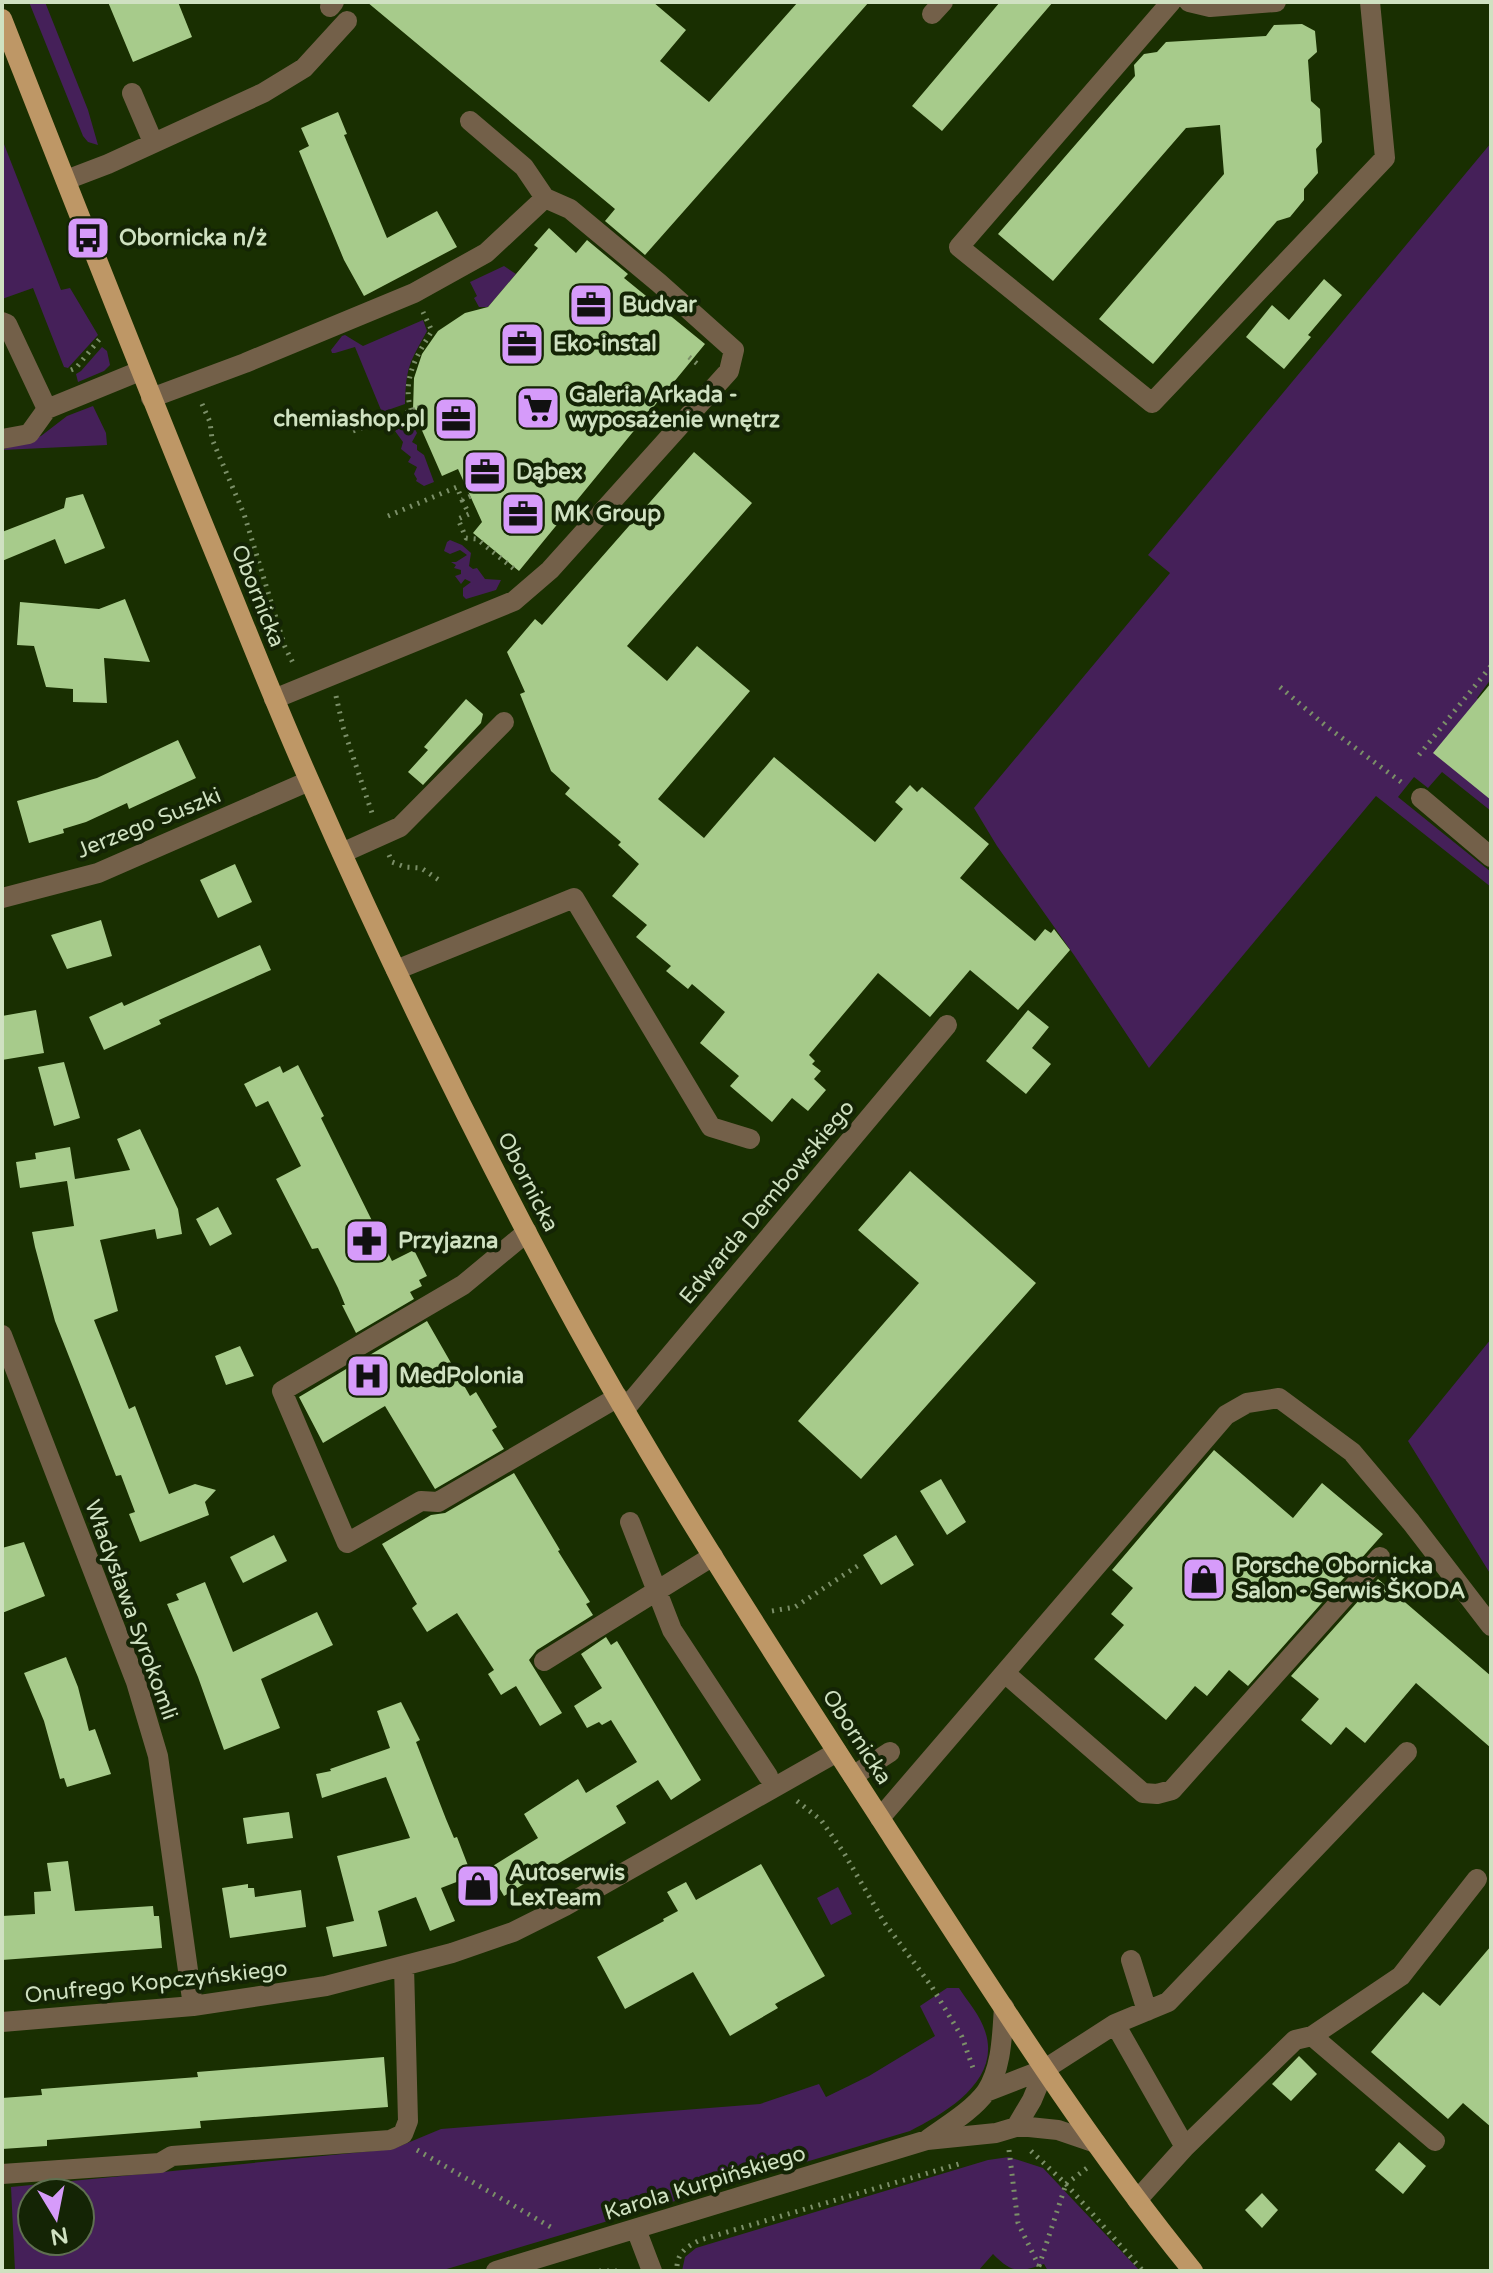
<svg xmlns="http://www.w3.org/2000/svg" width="1493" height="2273" viewBox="0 0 1493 2273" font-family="'Varela Round',sans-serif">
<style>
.green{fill:#452059;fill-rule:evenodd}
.building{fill:#a7cb8b}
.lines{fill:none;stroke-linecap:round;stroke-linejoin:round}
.path{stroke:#7b8f68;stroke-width:5;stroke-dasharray:2 6;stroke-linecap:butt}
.minor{stroke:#736049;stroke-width:20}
.major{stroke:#be9766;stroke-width:20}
.labels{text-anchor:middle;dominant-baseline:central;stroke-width:8;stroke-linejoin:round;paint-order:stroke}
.poi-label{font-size:22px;font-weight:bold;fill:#cfe1c1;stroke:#142405;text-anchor:start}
.street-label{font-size:22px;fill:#cfe1c1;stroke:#142405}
</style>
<rect width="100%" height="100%" fill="#192f01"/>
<!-- green -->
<path class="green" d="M29,2H45L88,110L98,145L88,142L83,136Z
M2,139L61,290L70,288L98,335L68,368L64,367L33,288L2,299Z
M1491,143V679L1477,698L1491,709V811L1442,772L1428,788L1414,777L1398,797L1491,872V887L1376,796L1149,1068L1074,955L997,846L974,808L1170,573L1148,555Z
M504,266L516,274L488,307H479L474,298L477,296L470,282Z
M423,320L427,331C410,362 406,366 405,404L385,411L381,410L355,347L335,353H332L331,350L342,336L345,335L363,346Z
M102,347L107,351L110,365L104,371L78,382L76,374L81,371Z
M93,406L106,433L107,445L2,450L41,436L67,416Z
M408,422L412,423L417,433L412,442L417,445V450L424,455L434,482L424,486L416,481L417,479L414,474L417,467L408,462L411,457L401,449L403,442L395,431Z
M450,540L462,545L471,553L469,566L473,569L477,568L485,579L501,580L496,590L466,599L463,596V588L471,582L465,579L461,584L455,576L461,574V570L454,568L456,565L451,562H456L467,555L460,550L450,554L444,551L447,542Z
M1491,1339V1575L1408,1441Z
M838,1887L852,1914L831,1925L817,1898Z
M947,1988H959C968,2002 980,2015 985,2031C1002,2080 946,2113 910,2131L440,2271H15L11,2187L393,2149L441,2129L760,2104L819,2084L826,2097L869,2076L935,2036L920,2006ZM32,2193H80V2241H32Z
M1009,2157L1043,2168L1140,2271H1048L1044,2264C1018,2273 1012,2273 993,2254L978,2271H682L685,2257L696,2248L988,2160Z"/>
<!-- building -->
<path class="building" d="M108,2H178L192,37L133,62Z
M367,2H653L686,30L660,61L709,102L798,2H869L645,255L605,221L615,209Z
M1000,2H1053L942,131L912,106Z
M1302,24L1315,31L1317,52L1308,60L1311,101L1320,109L1322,142L1316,149L1318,173L1304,189V200L1290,217L1277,221L1153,364L1099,319L1224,174L1220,125L1186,128L1053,281L998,234L1135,76L1134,65L1144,54L1157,52L1166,42L1266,36L1274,25Z
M338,112L347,134L344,135L387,238L437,211L457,247L364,296L344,260L299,151L309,146L301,128Z
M549,228L576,253L587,240L628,274L624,278L705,344L519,571L473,533L482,522L458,469L442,476L413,410L414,378L422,354L438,331L465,313L488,307L538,248L534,245Z
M1324,279L1342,295L1308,335L1311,337L1284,369L1246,337L1272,305L1289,320Z
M694,452L752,503L627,646L667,681L697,646L750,691L658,799L704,838L774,757L875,842L903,809L895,802L910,785L917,792L922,787L989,844L960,878L1035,941L1045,929L1051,933L1054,929L1070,950L1018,1010L970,970L930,1017L878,973L809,1055L815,1061L812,1064L821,1071L814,1079L826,1090L808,1111L792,1098L772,1122L730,1086L739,1076L700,1043L725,1012L692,984L688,989L666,971L671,966L636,937L647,925L612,896L639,864L618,845L621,842L565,794L570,788L551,771L520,694L525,692L507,652L535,619L542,625Z
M83,494L105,548L65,564L55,539L2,561V532L64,508L66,498Z
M125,599L150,662L104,658L107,703L73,702V689L46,687L34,646L17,645L20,602L99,609Z
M1491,683V800L1433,753Z
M466,699L483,714L481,723L423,785L408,772L428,750L424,747Z
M178,740L196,778L129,809L127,803L86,822L63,829L64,833L29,843L17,801L97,778Z
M235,864L252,902L218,918L200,880Z
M101,920L112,956L67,969L51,935Z
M260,945L271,970L159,1020L161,1024L104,1050L89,1017L122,1002L124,1006Z
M36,1010L44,1053L2,1060V1016Z
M1028,1010L1049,1027L1032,1048L1051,1064L1026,1094L986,1061Z
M64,1062L80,1118L54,1126L38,1067Z
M298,1065L324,1116L321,1118L392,1261L414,1250L427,1276L419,1280L422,1286L410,1292L414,1299L356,1333L342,1305H345L338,1288L318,1248L312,1249L276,1179L301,1166L268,1101L256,1107L244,1084L280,1066L283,1073Z
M140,1129L178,1209L182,1234L157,1239L155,1229L100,1240L118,1311L94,1320L129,1409L135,1406L169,1494L195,1484L216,1490L205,1502L209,1515L140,1542L129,1514L135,1512L121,1475L116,1476L55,1321L35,1247L32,1232L74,1226L67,1181L20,1188L16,1162L36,1159L35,1153L70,1147L75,1179L130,1170L117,1139Z
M910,1171L1036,1283L861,1479L798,1421L919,1283L858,1230Z
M218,1207L232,1234L210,1246L196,1219Z
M427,1321L470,1396L476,1392L497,1427L492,1430L504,1449L435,1489L385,1406L323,1443L299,1397Z
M240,1346L254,1376L226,1385L215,1356Z
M1214,1450L1293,1518L1322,1483L1383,1534L1248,1686L1229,1670L1207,1696L1195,1686L1166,1720L1094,1659L1124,1625L1111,1614L1133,1588L1112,1570Z
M514,1473L560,1550L558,1551L590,1602L586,1604L593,1615L537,1650L529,1660L562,1713L540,1726L516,1686L501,1695L488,1674L494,1670L457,1613L427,1632L412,1608L417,1604L382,1544L431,1515L445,1513Z
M941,1479L966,1522L947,1535L920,1491Z
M274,1535L287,1561L243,1583L230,1557Z
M896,1535L914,1565L881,1585L863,1555Z
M24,1542L45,1596L2,1613V1548Z
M1378,1579L1491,1676V1748L1416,1683L1365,1743L1346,1727L1331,1745L1301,1720L1319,1699L1291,1676Z
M205,1582L233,1652L317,1612L333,1645L261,1679L280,1728L224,1750L198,1677L167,1604L179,1600L176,1594Z
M606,1637L611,1645L617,1641L701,1780L671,1800L658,1780L616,1806L626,1823L504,1896L488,1869L538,1838L524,1814L578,1779L586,1793L637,1762L611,1720L602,1725L599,1722L587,1728L574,1706L602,1688L581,1654Z
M66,1657L78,1687L89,1731L95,1729L111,1774L67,1787L64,1778L60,1779L44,1721L24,1673Z
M401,1702L420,1740L416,1742L446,1819L454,1838L457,1837L472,1876L441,1888L455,1921L430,1931L416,1897L378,1911L387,1946L333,1957L326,1927L354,1921L337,1856L410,1838L386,1777L322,1798L316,1774L331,1771L330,1769L390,1748L377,1711Z
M289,1812L293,1838L247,1844L243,1818Z
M68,1861L75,1911L153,1906L154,1916H159L162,1948L2,1960V1916L35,1914L34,1892L51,1891L47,1863Z
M761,1864L825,1976L775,2004L778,2008L730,2036L693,1972L625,2009L597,1957L664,1921L663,1919L678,1911L667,1892L686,1882L696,1900Z
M248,1884V1888H254L255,1897L301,1890L306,1927L230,1938L222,1888Z
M1491,1946V2127L1463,2103L1448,2119L1371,2052L1423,1992L1440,2006Z
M1299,2056L1317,2074L1291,2101L1272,2084Z
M384,2057L388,2107L200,2121L201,2128L47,2140V2146L2,2149V2098L42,2095L41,2089L198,2077L197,2072Z
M1399,2142L1426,2166L1403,2194L1375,2170Z
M1262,2193L1278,2210L1262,2228L1245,2210Z"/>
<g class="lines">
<!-- path -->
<path class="path" d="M689,357L700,366
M71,370L76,368L102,336
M202,404L210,422L212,439L244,514L285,647L294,665
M411,410C402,380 416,356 432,331L423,312
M353,431L420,408L418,401
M462,500L469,514L458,519L466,538L477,539L514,569
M388,516L457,487L462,500L471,496
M1280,687L1326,726L1405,785
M336,696L343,727L373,816
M1419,755L1491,666
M389,855L392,862L405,867L421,868L439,880
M772,1611L795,1607L862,1563
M797,1801L821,1820L844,1853L884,1922L932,1987L962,2037L973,2068
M417,2150L554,2229
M1009,2150L1018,2223L1039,2266L1037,2271
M1031,2151L1066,2184L1087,2168
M1066,2184L1143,2271
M677,2266C678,2252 688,2246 700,2240L962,2163
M1039,2266L1066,2184
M599,2271H620"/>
<!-- minor -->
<path class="minor" d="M1171,2L959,247L1152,403L1385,158L1370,2
M1189,2L1210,7L1276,2
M330,7L334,2
M932,14L943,2
M132,93L153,142
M470,121L524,167L545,198
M66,180L108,164L263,93L304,68L347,21
M2,322L7,324L47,409
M151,398L245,363L414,293L486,253L545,198L570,209L659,283L734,350L729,371L550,570L514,601L274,699
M2,439L29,434L47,409L140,371
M1421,798L1491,857
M342,853L400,827L504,722
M2,898L98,873L309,781
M396,970L574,898L711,1127L750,1139
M527,1232L463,1285L282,1391L347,1543L421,1501L438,1502L618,1397
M2,1335L136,1682L158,1756L193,2006
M625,1409L947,1025
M630,1522L672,1630L768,1776
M544,1661L713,1556
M1006,1674L1143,1793L1157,1794L1172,1790L1380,1557
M853,1776L890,1752
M880,1818L1226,1415L1247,1403L1279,1398L1352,1452L1411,1522L1491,1626
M1131,1960L1147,2011
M2,2022L193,2006L326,1986L452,1953L513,1932L565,1906L837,1752
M1115,2024L1185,2147
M1312,2036L1435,2141
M986,2092L1045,2069L1115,2024L1168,2002L1407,1752
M1016,2127L1032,2100L1045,2069
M927,2140C946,2126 972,2111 986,2092C1002,2068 1002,2035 1004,2007
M2,2174L160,2163L172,2156L390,2140L403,2134L408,2121L404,1966
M1137,2200L1185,2147L1295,2040L1312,2036L1401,1976L1477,1879
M636,2229L652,2271
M496,2271L927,2140L996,2133L1016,2127H1029L1058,2130L1096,2143"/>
<!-- major -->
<path class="major" d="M2,19C74,202 146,386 221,568C250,639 278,711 310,782C382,946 461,1109 545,1267C649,1464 772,1651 893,1838C989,1985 1082,2135 1193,2271"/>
</g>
<!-- icons -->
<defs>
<g id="bus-square" transform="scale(2.3)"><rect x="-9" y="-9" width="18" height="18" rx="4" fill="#d69bfa" stroke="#142405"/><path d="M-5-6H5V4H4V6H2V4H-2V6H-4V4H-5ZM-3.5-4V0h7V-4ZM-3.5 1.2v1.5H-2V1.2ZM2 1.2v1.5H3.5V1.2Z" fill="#111"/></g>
<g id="office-square" transform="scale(2.3)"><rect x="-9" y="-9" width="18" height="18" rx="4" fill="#d69bfa" stroke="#142405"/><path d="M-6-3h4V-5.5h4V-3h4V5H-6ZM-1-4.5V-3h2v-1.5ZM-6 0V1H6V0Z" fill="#111"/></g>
<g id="supermarket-square" transform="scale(2.3)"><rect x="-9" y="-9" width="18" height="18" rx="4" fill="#d69bfa" stroke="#142405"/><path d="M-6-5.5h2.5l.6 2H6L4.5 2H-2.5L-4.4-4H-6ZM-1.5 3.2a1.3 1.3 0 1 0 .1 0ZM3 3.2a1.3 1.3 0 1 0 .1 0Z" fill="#111"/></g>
<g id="pharmacy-square" transform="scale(2.3)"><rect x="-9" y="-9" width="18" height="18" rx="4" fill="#d69bfa" stroke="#142405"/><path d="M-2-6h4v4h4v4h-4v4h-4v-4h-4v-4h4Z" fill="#111"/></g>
<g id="hospital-square" transform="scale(2.3)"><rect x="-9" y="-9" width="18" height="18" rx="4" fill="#d69bfa" stroke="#142405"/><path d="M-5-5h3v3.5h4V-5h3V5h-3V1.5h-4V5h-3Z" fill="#111"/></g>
<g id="shop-square" transform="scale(2.3)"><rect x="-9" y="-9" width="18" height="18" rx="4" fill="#d69bfa" stroke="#142405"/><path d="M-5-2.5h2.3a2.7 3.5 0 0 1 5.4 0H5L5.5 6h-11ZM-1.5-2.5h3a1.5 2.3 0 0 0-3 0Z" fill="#111"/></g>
</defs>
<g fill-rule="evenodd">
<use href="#bus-square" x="88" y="238"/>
<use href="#office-square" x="591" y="305"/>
<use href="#office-square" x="522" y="344"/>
<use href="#supermarket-square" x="538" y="408"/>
<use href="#office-square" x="456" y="419"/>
<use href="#office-square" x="485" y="472"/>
<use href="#office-square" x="523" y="514"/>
<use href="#pharmacy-square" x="367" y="1241"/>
<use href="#hospital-square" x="368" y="1376"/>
<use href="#shop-square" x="1204" y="1579"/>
<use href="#shop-square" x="478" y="1886"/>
</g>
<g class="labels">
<!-- poi labels -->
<g class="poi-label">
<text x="119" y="238">Obornicka n/ż</text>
<text x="622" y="305">Budvar</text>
<text x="553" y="344">Eko-instal</text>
<text x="569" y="395">Galeria Arkada -<tspan x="569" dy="25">wyposażenie wnętrz</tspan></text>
<text x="425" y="419" text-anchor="end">chemiashop.pl</text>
<text x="516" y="472">Dąbex</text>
<text x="554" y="514">MK Group</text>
<text x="398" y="1241">Przyjazna</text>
<text x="399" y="1376">MedPolonia</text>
<text x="1235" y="1566">Porsche Obornicka<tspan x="1235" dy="25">Salon - Serwis ŠKODA</tspan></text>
<text x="509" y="1873">Autoserwis<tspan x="509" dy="25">LexTeam</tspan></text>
</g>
<!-- street labels -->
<g class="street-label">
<text transform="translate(258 596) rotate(68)">Obornicka</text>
<text transform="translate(149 823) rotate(-22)">Jerzego Suszki</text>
<text transform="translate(528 1182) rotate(63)">Obornicka</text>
<text transform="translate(767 1202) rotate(-50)">Edwarda Dembowskiego</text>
<text transform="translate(131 1610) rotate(70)">Władysława Syrokomli</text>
<text transform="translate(857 1737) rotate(57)">Obornicka</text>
<text transform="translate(156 1982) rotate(-6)">Onufrego Kopczyńskiego</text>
<text transform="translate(705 2183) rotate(-17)">Karola Kurpińskiego</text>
</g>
</g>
<!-- border -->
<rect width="1493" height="2273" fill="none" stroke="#cfe1c1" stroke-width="8"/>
<!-- north arrow -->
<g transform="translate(56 2217) rotate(170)"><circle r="38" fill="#142405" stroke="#5f7050" stroke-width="2"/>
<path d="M0-6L14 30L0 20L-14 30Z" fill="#d69bfa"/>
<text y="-12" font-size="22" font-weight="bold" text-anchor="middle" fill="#cfe1c1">N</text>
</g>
</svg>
